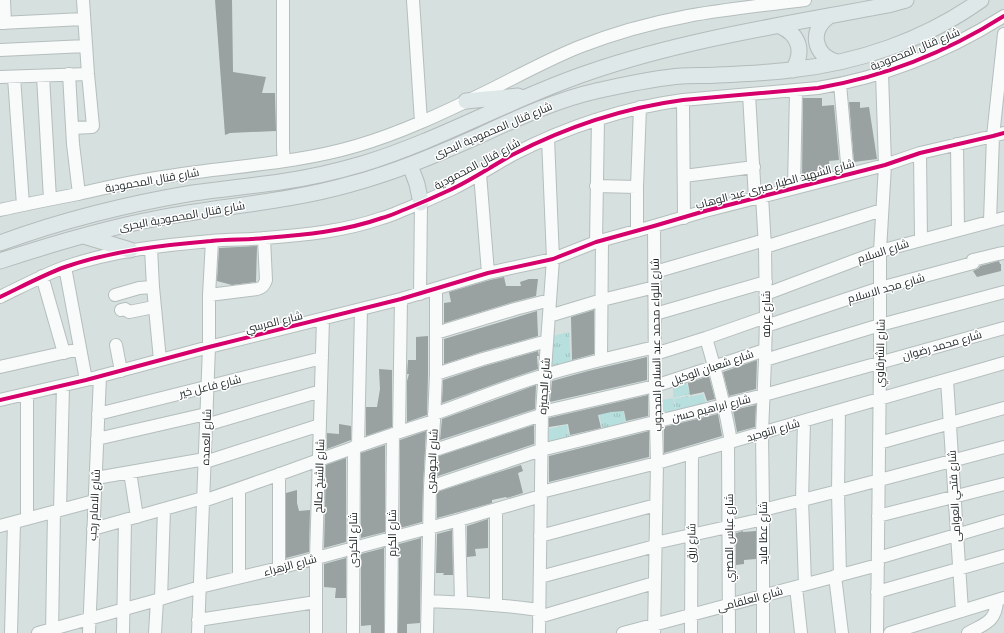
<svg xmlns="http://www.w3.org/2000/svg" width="1004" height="633" viewBox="0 0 1004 633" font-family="'Public Sans',Cairo,sans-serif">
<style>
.grass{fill:url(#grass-tufts)}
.building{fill:#99a1a1}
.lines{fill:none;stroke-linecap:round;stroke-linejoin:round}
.minor-casing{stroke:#b5bebd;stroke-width:14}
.major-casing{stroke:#b5bbbb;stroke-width:17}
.minor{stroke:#f9fafa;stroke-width:12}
.major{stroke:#dee8e8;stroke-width:15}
.cycleway-casing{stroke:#fff;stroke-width:6}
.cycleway{stroke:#d6006c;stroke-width:4}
.labels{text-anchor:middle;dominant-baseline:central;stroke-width:3;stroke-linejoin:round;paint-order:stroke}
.street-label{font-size:11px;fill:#1a2121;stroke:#fff}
</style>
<defs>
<pattern id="grass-tufts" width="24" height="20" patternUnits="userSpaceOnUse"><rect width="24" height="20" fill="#b7dfdd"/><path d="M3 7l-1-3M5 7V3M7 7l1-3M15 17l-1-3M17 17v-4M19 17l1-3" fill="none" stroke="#9dbfbd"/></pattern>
</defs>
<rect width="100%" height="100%" fill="#d5e0df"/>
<!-- grass -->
<path class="grass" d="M569,332L571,365L547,369L552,336Z
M685,379L690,394L673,398L677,414L658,419V401L673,398V383Z
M703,394L707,407L678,415L674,399L688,396L691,404L689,397Z
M623,410L627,427L603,434L599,413Z
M567,425L570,442L549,447L548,429Z"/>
<!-- building -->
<path class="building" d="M215,0H232L233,72L266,77L262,93H275L276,131L230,133L225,135Z
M803,98H822V106L834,105L839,160L829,161L830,171H813V176L802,178Z
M849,102H860V108L869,107L877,159L854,162Z
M257,246L256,282L232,285L217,281L219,248Z
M999,261L1000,264H1001V271L977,277L973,271L979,268L980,266Z
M504,277L506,286H521L520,282L529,279H538L536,296L513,302L444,323V303L451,302L449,292L490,280Z
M594,310V354L572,360L571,317Z
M537,311L538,336L481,352L444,364V339Z
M428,336V374L427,415L407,422V381L409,374H407L408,360H416V337Z
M538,351L539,356H537L538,369L500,382L442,403L443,380L485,366Z
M647,357V380L550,402L552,381L588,371Z
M757,360L756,389L729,396L723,372Z
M379,369L392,370V427L366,436V407H377L380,389Z
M709,376L715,399L707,401L704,392L690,395L688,383Z
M536,385L535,409L440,440L442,419Z
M648,395V416L626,421L624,411L611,412L598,415L601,428L570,435L568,424L549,427V418Z
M756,405L755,427L737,432L733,410Z
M718,414L722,436L664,453V427Z
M339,424L351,426V440L327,449V433L339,434Z
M534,425V444L438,476L439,456Z
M426,431L423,487L422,522L400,528V440Z
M649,431V457L549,482V456Z
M385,445V532L361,538V453Z
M346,458V542L324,548L326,465Z
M521,465L523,471L518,473L523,493L507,498L506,497L492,500V503L437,518V492Z
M297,490V503L299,511L310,510L309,552L286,558V493Z
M488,519V548L475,549L476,556L467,557V526Z
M452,530L453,575H443L444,573H436L437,534Z
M743,531V532L756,531V559L744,560V564L736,565V533Z
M421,538L420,623L407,624V633H398L399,544Z
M384,548V633H371V625L361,626V554Z
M346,558V598H335L336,588L324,587V564Z"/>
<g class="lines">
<!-- minor casing -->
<g class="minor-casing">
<path id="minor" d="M4,0L5,23
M283,0V149L284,161
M413,0L421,122
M0,23L84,19
M0,50L86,46
M69,74L73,144L79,194
M43,76L50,199
M0,77L88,74
M14,77L23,205
M840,84L848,174
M749,94L755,199
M683,100L684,218
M72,128L92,127L93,126L88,74L83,0
M957,144L958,230
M920,153L921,240
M480,174L488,273
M684,176L754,167
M596,186L637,187
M794,188L796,91
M762,196L765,247L766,317L765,360L762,433L763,510V633
M0,210C26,204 52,199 78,194C108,187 138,180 169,176C231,166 295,164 356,146C401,133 445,112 488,91C518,76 547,60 579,47C614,33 651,23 688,16C726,9 766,5 805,0
M990,221L993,136L1004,34
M637,231V187L640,107
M596,242L598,119
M765,247L882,210
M151,248L153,287L160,360
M65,267L86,380
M655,272L765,240
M42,276L64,353
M420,294L421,203
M766,294L880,251L1004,218
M115,295L139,288L153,287
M209,295L257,289C262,288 264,286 266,280L264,238
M0,297C21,287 43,275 65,267C111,251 163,245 211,241C229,239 247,240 265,238C305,235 345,231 382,218C390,216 398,212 406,209C421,203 437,196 452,189C473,179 492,166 512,155C566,127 623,108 683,100L818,88C884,77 947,52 1004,16
M121,310L125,309L129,312L154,307
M655,314L766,282
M549,316L602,300L655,287
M766,326L880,288L973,263V260L998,254L1004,253
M436,333L515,309L550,300
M706,338C716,372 725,406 731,442
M116,345L121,371
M655,354L706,338L766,317
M601,360L602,240
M765,360L880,325L1004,292
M0,367L80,349
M436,374L483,359L547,341
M947,380L962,611
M27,394V519
M0,400L86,380L209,347L401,299L488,273L553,259L596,242L654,226L705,211L885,165L920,153L993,136L1004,133
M839,411L838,491L840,575
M542,412L655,386L765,350
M98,414L322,358
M434,414C471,401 507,386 545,375C581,364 618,356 655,347
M804,421L802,500L805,584
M206,425L321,391
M399,432L401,299
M97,439L206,414
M728,443L729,633
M879,443L1004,408
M358,446L361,310
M432,451L541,415
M205,462L320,425
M130,472L137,517
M279,474V568
M96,478L205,459
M430,487L541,450L764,395L1004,328
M541,492L657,463L1004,363
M203,501C280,475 356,445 434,421
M60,510L63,386
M763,510L838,491L1004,447
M878,516L1004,484
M459,520L461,602
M0,526L94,501
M93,529L203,498
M540,536L656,505
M655,543L763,519
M878,558L1004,521
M835,576L842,633
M239,577V489
M540,577L655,546
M796,587L801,633
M877,592L1004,556
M161,599L164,509
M428,601C466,602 502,605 539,610
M496,605V509
M539,617L654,583
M198,620L316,602
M11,633L14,523
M38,633L157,600L200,587L279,568L459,520L541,496
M52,633L54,512
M89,633L100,376
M123,633L125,520
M155,633L157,600
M198,633L209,347V295L212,241
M316,633V558L323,319
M353,633L354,447
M391,633L393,434
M427,633L430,487L434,421L436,374V289
M539,633L542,412L553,259L548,138
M623,633L878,565
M654,633L657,463L655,386L654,226
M691,633L692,453
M877,633L880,362V251L885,165L882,73
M890,633L1004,598
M968,633C984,624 996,622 997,601"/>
</g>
<!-- major casing -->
<g class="major-casing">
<path id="major" d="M828,17C809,31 814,56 837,62
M780,26C800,35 804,52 793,70
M466,101L518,96
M410,165L417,184L421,203
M84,236L130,250
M0,243C63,220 127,204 193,193C222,189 251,186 280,182C308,178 335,172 362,164C441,140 512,98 590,72C686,39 789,24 888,5L906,0
M0,261C52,244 105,228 159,218C223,206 288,202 351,184C396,172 438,154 481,135C518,118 556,100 596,91C624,85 653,78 682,76C694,75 706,76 718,75C742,74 766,73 790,70C858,63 925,40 981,0"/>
</g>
<!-- minor -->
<use href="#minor" class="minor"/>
<!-- major -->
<use href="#major" class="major"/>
<!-- cycleway casing -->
<g class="cycleway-casing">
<path id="cycleway" d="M0,297C21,287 43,275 65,267C111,251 163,245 211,241C229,239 247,240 265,238C305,235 345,231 382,218C390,216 398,212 406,209C421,203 437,196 452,189C473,179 492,166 512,155C566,127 623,108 683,100L818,88C884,77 947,52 1004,16
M0,400L86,380L209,347L401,299L488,273L553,259L596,242L654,226L705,211L885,165L920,153L993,136L1004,133"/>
</g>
<!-- cycleway -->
<use href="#cycleway" class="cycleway"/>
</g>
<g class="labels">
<!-- street labels -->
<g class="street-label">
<text transform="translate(915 49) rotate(-22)">شارع قنال المحمودية</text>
<text transform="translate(493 130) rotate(-23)">شارع قنال المحمودية البحرى</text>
<text transform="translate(477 164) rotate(-28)">شارع قنال المحمودية</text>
<text transform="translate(152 180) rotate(-10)">شارع قنال المحمودية</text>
<text transform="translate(775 184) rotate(-15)">شارع الشهيد الطيار صبرى عبد الوهاب</text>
<text transform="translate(182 216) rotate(-10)">شارع قنال المحمودية البحرى</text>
<text transform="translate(883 251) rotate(-18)">شارع السلام</text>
<text transform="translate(886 288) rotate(-16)">شارع مجد الاسلام</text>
<text transform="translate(766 314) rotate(-90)">شارع عرفه</text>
<text transform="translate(274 322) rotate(-14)">شارع المرسي</text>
<text transform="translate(656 345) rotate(-91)">شارع اللواء محمد عبد السلام المحجوب</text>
<text transform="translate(942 345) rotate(-16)">شارع محمد رضوان</text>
<text transform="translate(880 353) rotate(-89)">شارع الشرقاوي</text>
<text transform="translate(712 367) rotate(-19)">شارع شعبان الوكيل</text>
<text transform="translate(210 386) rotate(-14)">شارع فاعل خير</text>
<text transform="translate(544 386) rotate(-86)">شارع الجميزه</text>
<text transform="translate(711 408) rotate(-14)">شارع ابراهيم حسن</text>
<text transform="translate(773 430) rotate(-16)">شارع التوحيد</text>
<text transform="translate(206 437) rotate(-88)">شارع العمده</text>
<text transform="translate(432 461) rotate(-87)">شارع الجوهرى</text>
<text transform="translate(319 476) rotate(-88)">شارع الشيخ صالح</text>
<text transform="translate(954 496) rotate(-93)">شارع فتحي العوامى</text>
<text transform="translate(94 505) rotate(-87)">شارع الامام رجب</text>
<text transform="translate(392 533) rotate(-90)">شارع الكرم</text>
<text transform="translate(763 533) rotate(-90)">شارع عطا فايد</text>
<text transform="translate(729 538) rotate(-90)">شارع عباس المصري</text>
<text transform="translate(353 540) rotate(-90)">شارع الكردى</text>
<text transform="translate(691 543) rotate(-89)">شارع رزق</text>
<text transform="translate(290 565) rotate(-15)">شارع الزهراء</text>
<text transform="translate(750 599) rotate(-15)">شارع العلقامى</text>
</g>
</g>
</svg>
